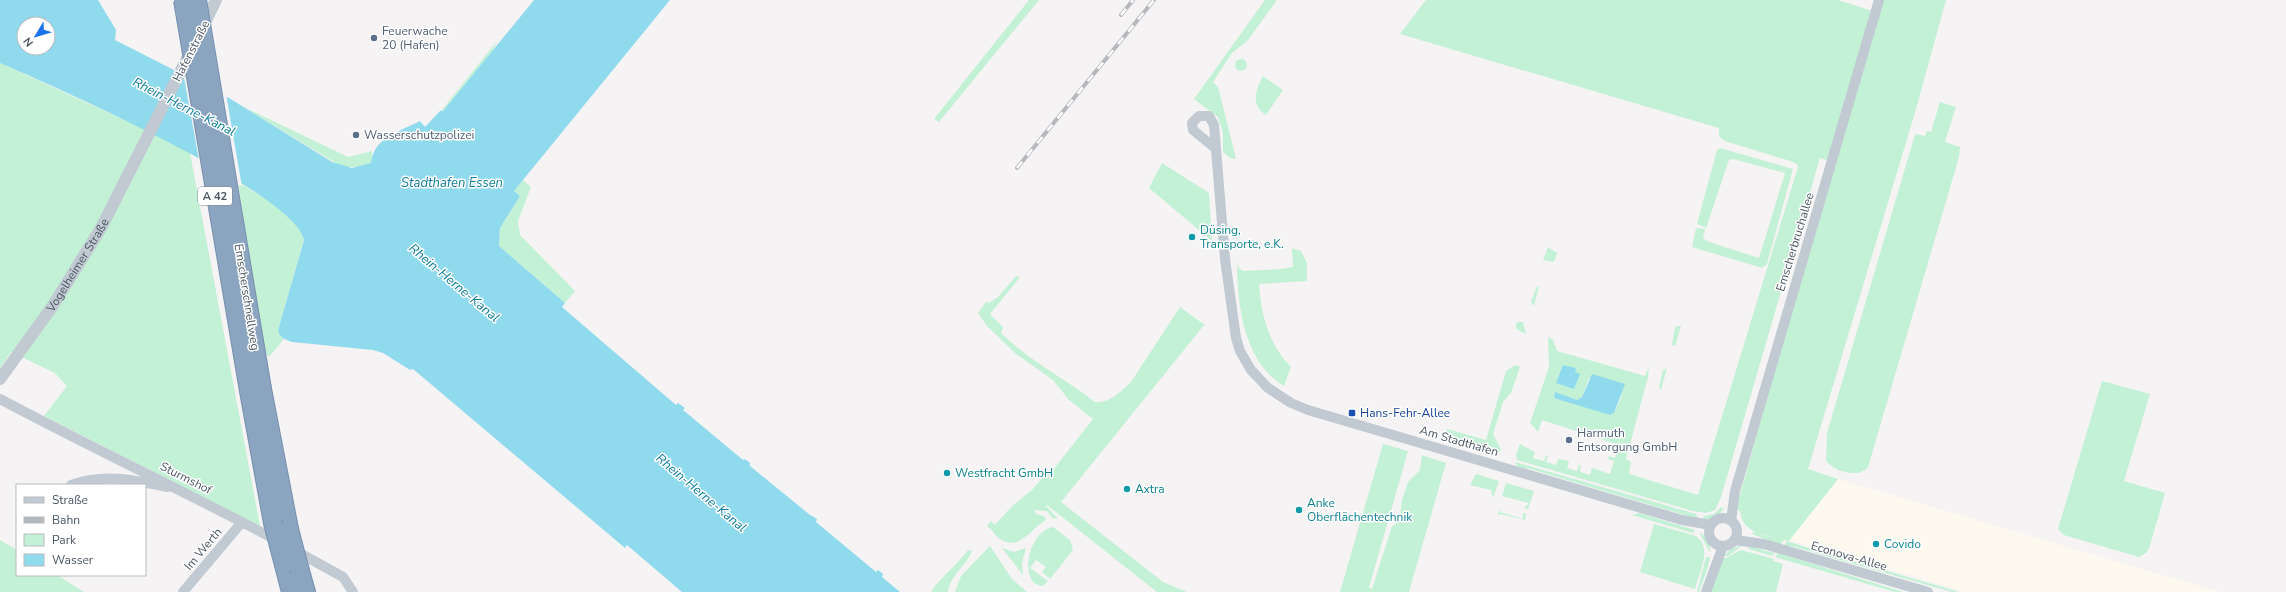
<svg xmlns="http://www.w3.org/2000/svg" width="2286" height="592" viewBox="0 0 2286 592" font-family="'Nunito Sans',sans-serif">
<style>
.commercial{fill:#fdf9ef}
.green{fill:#c3f1d5;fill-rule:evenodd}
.water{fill:#90daee;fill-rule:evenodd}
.pier{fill:#f5f3f3}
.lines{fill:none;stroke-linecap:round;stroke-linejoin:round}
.motorway-casing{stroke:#7690ad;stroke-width:20}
.minor{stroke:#c1cad2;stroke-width:10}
.tertiary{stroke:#c1cad2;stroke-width:12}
.motorway{stroke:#8ba5c1;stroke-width:18}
.rail-casing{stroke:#b5b8bd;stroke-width:4}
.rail{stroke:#fff;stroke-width:2.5;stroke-dasharray:8;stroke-linecap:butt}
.motorway-bridge-casing{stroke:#7690ad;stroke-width:20;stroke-linecap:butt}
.motorway-bridge{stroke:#8ba5c1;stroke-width:18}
.service-dot{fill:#5c6f8a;stroke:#fff;stroke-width:1.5}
.culture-dot{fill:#0f9aa8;stroke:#fff;stroke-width:1.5}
.transit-dot{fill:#1a4fb4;stroke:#fff;stroke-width:1.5}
.labels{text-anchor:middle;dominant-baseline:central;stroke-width:3;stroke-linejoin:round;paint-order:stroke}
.shield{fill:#fff;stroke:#808990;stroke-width:1}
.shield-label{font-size:11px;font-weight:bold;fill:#4a5661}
.service-label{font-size:12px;fill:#4e5e75;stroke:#fff;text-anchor:start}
.street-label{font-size:12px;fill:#4a5661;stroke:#fff}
.culture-label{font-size:12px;fill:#0d838f;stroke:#fff;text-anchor:start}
.transit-label{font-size:12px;fill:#164399;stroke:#fff;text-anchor:start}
.water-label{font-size:13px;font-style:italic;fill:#0c7c9b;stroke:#fff}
</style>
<rect width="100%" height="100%" fill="#f5f3f3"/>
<!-- commercial -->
<path class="commercial" d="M1838,479L2186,582L2222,592H1966L1789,540Z"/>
<!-- green -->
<path class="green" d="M1029,0H1039L939,122L934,119Z
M1265,0H1277L1248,40L1232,53L1213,82L1218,87L1236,159L1230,158L1223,152V133L1218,117L1194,99Z
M1426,0H1838L1876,12L1879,0H1946L1916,109L1808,469L1838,479L1789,541C1770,536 1742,535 1740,511L1736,509L1833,162L1820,158L1721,497L1715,510L1706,513L1693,511L1517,460L1516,455L1520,444L1535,452L1533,458L1544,461L1546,455L1548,456L1546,462L1556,465L1558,459L1569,461L1567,468L1577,471L1579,465H1581L1580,472L1590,475L1592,468L1610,474L1614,461L1608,459L1609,456L1615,458L1619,445L1542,420L1538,432L1530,423L1549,367L1548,337L1553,340L1557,351L1645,376L1649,366L1648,377L1626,459L1631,462L1629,474L1698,495L1798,167L1797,164L1790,161L1725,141L1719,136V128L1400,34ZM1589,378L1622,395L1614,413L1610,415L1555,393L1577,400L1582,397Z
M497,41L493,50L443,111H441Z
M1235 65a6 6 0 1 1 12 0a6 6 0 1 1-12 0Z
M0,63L155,134L190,153L260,526L44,416L67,386L55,373L11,352L0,368Z
M1263,76L1283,90L1266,115C1250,105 1256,89 1263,76Z
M1940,102L1956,107L1945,142L1960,147L1959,157L1868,467C1859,479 1834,471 1826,461L1827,433L1914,138L1916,134L1925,136L1927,131L1931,132Z
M242,106L348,157L372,151V163L362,167H342Z
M1720,148L1793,169L1767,264L1762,268L1692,247L1696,228L1705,229L1703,238L1709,242L1759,258L1785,173L1733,159L1729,160L1706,228L1697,224L1717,150Z
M1162,163L1209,193L1212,241L1149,188Z
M523,180L531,187L518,221L520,235L575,291L565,303L499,246L500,228L520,196L514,191Z
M238,182C258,195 299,215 304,239L278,330L284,339L269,357L263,348Z
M1548,247L1557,253L1554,262L1543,260Z
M1292,248L1301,251L1307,263V281L1259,284C1261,315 1269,345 1291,367L1284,386C1243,362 1237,303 1237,260L1238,267L1243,271L1281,269L1293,267Z
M1016,276L1020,277L990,314L1003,327L1001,333C1028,360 1064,378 1095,402C1108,404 1122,391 1131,382L1180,307L1202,323L1205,324L1061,502L1163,582L1187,592H1157L1047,505L1046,506L1058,519L1052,518L1047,511L1034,510L1036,514L1044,516L1046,520C1031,528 1020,552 1000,539C993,534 994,531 987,526L991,521L995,525L1012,506L1032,490L1050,469L1053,470L1093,419L1069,400L1053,380L1015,353L987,326L978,313L986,302L989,303L998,297Z
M1537,286H1539L1534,306L1531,302Z
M1518,322H1523L1526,334L1516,329V324Z
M1677,326H1681L1675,346L1672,345L1675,327Z
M1515,365L1520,367L1511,393L1503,402L1493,434L1501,450L1497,454L1445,439L1447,429L1486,440L1506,371Z
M1667,368L1661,390L1659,387L1663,370Z
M2102,381L2150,394L2124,481L2165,493L2149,549L2146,553L2139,557L2064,535L2058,529Z
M1383,444L1408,451L1369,588L1372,589L1392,526L1395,525L1400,518L1402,500L1408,482L1420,470L1422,455L1446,463L1409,592H1340Z
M1515,462L1696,514L1698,519L1527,468L1525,470L1517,466Z
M1476,474L1499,481L1493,498L1491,490L1470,485Z
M1506,483L1534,491L1528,509L1524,508L1529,503L1502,496Z
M1721,507L1724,508C1719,516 1713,520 1703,519L1704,516L1714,514Z
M1499,509L1500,512L1523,519V513L1526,514L1525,520L1500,514L1498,516Z
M1639,513L1695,530L1693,533L1632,515Z
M1654,524L1696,536C1713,548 1699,572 1695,589L1640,572Z
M1053,527L1070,540L1073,550L1050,579L1042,572L1046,567L1036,560L1030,568L1048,581L1043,586C1018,586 1027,531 1053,527Z
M1699,532C1706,535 1711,544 1710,552Z
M1754,532L1784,540L1780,545L1752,534Z
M0,540L17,550V575H57L84,592H0Z
M1787,541L1802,546L1959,592H1952L1791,546H1784Z
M1743,545L1728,556H1724L1731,549Z
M990,546L1012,579L1027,592H955L961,576Z
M1748,546L1775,553L1772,556L1749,549Z
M1002,548L1014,552L1026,548L1022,563L1023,575Z
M968,550L972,551C966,566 949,577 948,592H931C941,576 957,566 968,550Z
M1741,550L1774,559L1773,561L1783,564L1776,592H1711L1722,558H1726Z
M1778,553L1903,592H1895L1775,557Z
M1706,557H1710C1708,571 1703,579 1699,592H1697Z"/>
<!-- water -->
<path class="water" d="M0,0H98L116,30L115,40L229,98L332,162L352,168L371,163C374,137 399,132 420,121L425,127L440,111H443L534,0H670L514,191L520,196L500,228L499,246L565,303L562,307L676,405L678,403L685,408L683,410L743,460L745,459L750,463V466L810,515L817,519L816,522L876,572L878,570L883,574L882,577L900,592H682L627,545L625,548L413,369L410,370L383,353L373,350L292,342C286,340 279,337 278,330L304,240C295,192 51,85 0,63ZM24,24H48V48H24Z
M1563,365L1576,368L1575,372L1580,374L1574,389L1556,383Z
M1592,374L1625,384L1614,413L1610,415L1554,398L1555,392L1577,400L1582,397Z"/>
<!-- pier -->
<path class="pier" d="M183,72L226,94L242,187L199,160Z"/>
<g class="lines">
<!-- motorway casing -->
<g class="motorway-casing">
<path id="motorway" d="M262,389L289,529
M249,391L273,523
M284,565L291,592
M300,571L306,592"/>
</g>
<!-- minor -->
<path class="minor" d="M1215,148L1193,130L1192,123L1199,116H1209L1214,125L1225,259L1236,338L1240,351L1251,370L1268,388L1291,403L1308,410L1682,520L1711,525
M0,399C92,448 186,492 278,541
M71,485C103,473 134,480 167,487
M1709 532a14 14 0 1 1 28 0a14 14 0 1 1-28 0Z
M1731,521L1735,491L1879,0
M1735,540L1764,544L1928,592
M294,550L343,577L353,592
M183,592L242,522
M1706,592L1723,546"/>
<!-- tertiary -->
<g class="tertiary">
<path d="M202,29L216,0"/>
<path id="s1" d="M0,379L52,307L101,228L192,49"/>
</g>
<!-- motorway -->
<use href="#motorway" class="motorway"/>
<!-- rail casing -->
<g class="rail-casing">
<path id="rail" d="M1121,15L1133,0
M1017,168L1154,0"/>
</g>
<!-- rail -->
<use href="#rail" class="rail"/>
<!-- motorway-bridge casing -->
<g class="motorway-bridge-casing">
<path id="motorway-bridge" d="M183,0L249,391
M197,0L262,389
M273,523L284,565
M289,529L300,571"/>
</g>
<!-- motorway-bridge -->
<use href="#motorway-bridge" class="motorway-bridge"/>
</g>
<!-- markers -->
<g class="service-dot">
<circle cx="374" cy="38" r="4"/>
<circle cx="356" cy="135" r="4"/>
<circle cx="1569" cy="440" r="4"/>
</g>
<g class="culture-dot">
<circle cx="1192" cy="237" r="4"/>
<circle cx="947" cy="473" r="4"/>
<circle cx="1127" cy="489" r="4"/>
<circle cx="1299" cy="510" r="4"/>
<circle cx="1876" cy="544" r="4"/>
</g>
<rect class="transit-dot" x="1348" y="409" width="8" height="8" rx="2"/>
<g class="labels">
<!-- shield labels -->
<rect class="shield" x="198" y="187" width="34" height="18" rx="3"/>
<g class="shield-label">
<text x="215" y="196">A 42</text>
</g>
<!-- service labels -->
<g class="service-label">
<text x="382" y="31">Feuerwache<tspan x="382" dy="14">20 (Hafen)</tspan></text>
<text x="364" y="135">Wasserschutzpolizei</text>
<text x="1577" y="433">Harmuth<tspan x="1577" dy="14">Entsorgung GmbH</tspan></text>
</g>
<!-- street labels -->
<g class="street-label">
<text transform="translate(191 51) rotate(-63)">Hafenstraße</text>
<text transform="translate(1795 242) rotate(-73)">Emscherbruchallee</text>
<text stroke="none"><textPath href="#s1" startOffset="138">Vogelheimer Straße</textPath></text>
<text transform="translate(247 297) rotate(81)">Emscherschnellweg</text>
<text transform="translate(1459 441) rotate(16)">Am Stadthafen</text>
<text transform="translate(186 478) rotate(27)">Sturmshof</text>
<text transform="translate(203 549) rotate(-50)">Im Werth</text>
<text transform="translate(1849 556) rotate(16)">Econova-Allee</text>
</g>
<!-- culture labels -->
<g class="culture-label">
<text x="1200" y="230">Düsing,<tspan x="1200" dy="14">Transporte, e.K.</tspan></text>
<text x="955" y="473">Westfracht GmbH</text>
<text x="1135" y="489">Axtra</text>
<text x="1307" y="503">Anke<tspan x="1307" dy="14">Oberflächentechnik</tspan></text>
<text x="1884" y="544">Covido</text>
</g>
<!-- transit labels -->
<g class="transit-label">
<text x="1360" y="413">Hans-Fehr-Allee</text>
</g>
<!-- water labels -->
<g class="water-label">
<text transform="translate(184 107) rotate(27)">Rhein-Herne-Kanal</text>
<text x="452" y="183">Stadthafen Essen</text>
<text transform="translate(454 283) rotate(40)">Rhein-Herne-Kanal</text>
<text transform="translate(701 493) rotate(40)">Rhein-Herne-Kanal</text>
</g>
</g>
<!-- legend -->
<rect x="16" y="484" width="130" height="92" fill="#ffffff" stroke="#b7bbc0"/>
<rect x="24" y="497" width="20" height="6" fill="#c1cad2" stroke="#b7bbc0"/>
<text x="52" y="504" font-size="12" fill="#4a5661">Straße</text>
<rect x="24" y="517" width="20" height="6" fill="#b5b8bd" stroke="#b7bbc0"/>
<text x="52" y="524" font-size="12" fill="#4a5661">Bahn</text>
<rect x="24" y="534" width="20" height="12" fill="#c3f1d5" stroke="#b7bbc0"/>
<text x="52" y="544" font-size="12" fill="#4a5661">Park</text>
<rect x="24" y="554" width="20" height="12" fill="#90daee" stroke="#b7bbc0"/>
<text x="52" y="564" font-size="12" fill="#4a5661">Wasser</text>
<!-- north arrow -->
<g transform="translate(36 36) rotate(232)"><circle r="19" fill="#ffffff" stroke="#b7bbc0"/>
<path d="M0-3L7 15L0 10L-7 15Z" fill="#1a73e8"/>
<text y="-6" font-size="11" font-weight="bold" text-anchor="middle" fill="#4a5661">N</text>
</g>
</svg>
